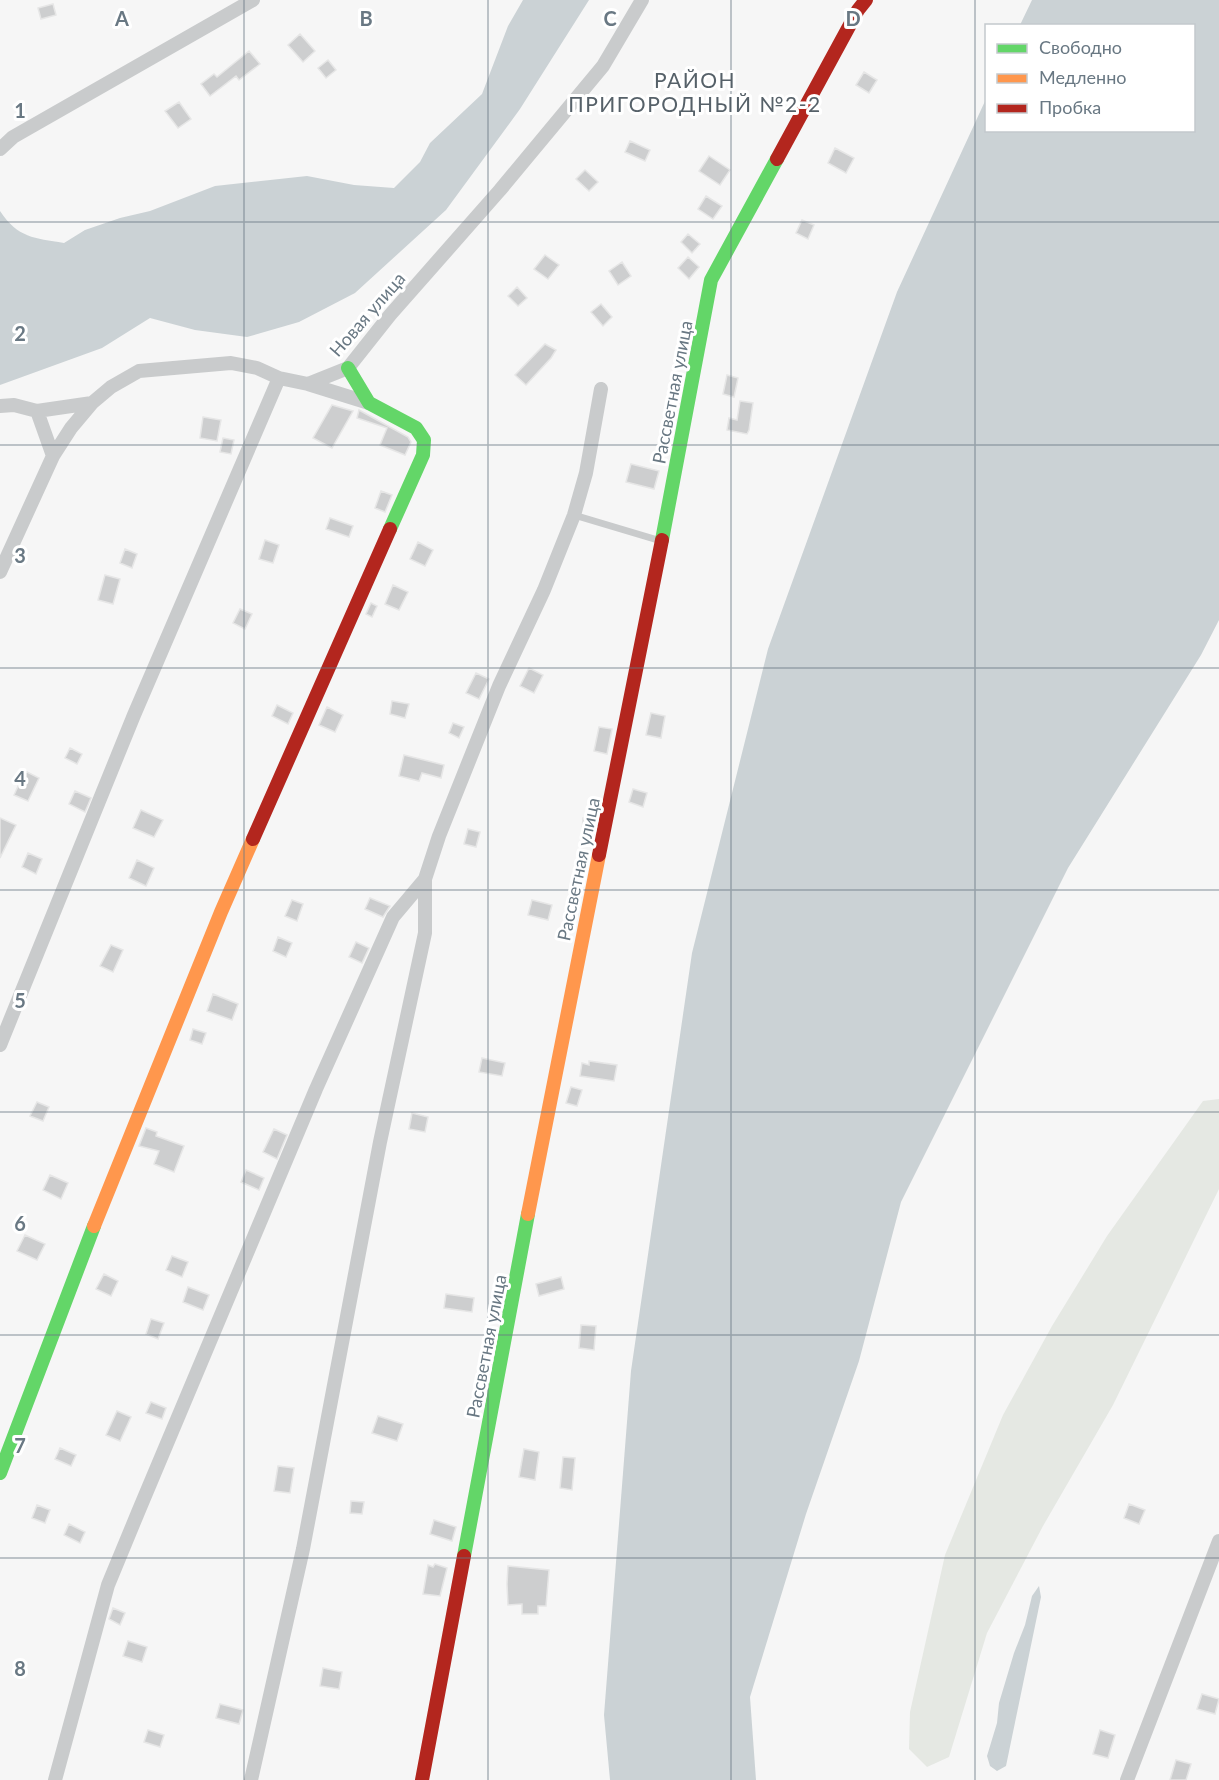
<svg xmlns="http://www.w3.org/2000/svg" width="1219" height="1780" viewBox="0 0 1219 1780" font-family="Lato,sans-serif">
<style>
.green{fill:#e5e8e3}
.water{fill:#cbd2d5}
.building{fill:#cdcecf;stroke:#e6e6e6;stroke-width:1.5}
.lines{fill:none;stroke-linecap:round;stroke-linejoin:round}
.lane{stroke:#c9cbcc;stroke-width:7}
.street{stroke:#c9cbcc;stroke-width:14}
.fast{stroke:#63d668;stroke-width:14}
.slow{stroke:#ff974d;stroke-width:14}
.jam{stroke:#b3261e;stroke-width:14}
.grid{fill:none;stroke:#697883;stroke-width:1.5;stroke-opacity:0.55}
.labels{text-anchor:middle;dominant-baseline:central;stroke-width:6;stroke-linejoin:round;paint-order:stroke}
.street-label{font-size:18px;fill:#697883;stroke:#fff}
.quarter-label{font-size:21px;letter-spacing:1.5px;fill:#566169;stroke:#fff}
.grid-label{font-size:20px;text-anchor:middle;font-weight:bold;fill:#697883;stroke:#fff;stroke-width:6;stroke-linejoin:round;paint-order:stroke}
</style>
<rect width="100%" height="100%" fill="#f6f6f6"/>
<!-- green -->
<path class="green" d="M1219,1099V1189L1113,1405L1043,1526L987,1633L949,1757L927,1767L909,1749L910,1712L945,1555L1003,1415L1052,1326L1107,1236L1203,1101Z"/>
<!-- water -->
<path class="water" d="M523,0H589L520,109L446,210L355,293L299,322L247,337L195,330L150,318L102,348L0,385V211C18,238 34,238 64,243L85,230L120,218L150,211L215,186L307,176L354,185L394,188L420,162L430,143L482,94L508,26Z
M1032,0H1219V620L1201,655L1068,868L901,1202L859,1361L806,1514L750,1697L756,1780H610L604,1715L631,1371L692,953L768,649L897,292L986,99V130H1194V26L1020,25Z
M1039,1586L1041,1597L1006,1766L997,1771L990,1766L987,1756L997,1723L999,1703L1014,1653L1025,1625L1032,1596Z"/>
<!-- building -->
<path class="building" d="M53,4L56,15L41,19L38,8Z
M300,34L315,51L303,62L288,45Z
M249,51L260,64L239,80L236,76L210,96L201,84L214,74L217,77Z
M328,60L336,70L326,78L318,68Z
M864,72L877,80L869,93L856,85Z
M179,102L191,119L178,128L165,111Z
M630,141L650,150L645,161L625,152Z
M835,148L854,158L846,173L828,163Z
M709,156L730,170L720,185L699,171Z
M585,170L598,182L589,191L576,179Z
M706,196L722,206L713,219L698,209Z
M802,220L814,225L808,239L796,233Z
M688,234L700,244L692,253L681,242Z
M545,255L559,265L548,279L534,269Z
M688,257L699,267L689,279L678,268Z
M622,262L631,276L618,285L609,271Z
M517,287L527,298L518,306L508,296Z
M601,304L612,317L603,326L591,312Z
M545,344L556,350L551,358L526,385L515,375Z
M727,375L738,378L734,397L723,394Z
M740,401L753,403L749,430L747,434L727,430L729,418L737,420Z
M332,405L353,411L332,448L313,438Z
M359,410L408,437L411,442L405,455L380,445L387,428L357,418Z
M203,417L221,420L217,441L200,438Z
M223,438L234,440L231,454L220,452Z
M631,464L659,471L654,489L626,482Z
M381,491L392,495L385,512L375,508Z
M330,518L353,526L349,537L326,529Z
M265,540L279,545L273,563L259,559Z
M418,542L433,550L425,566L410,559Z
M125,549L137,554L132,568L120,563Z
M105,575L120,579L113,604L98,600Z
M393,585L408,592L399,610L385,604Z
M371,603L377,606L372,617L366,614Z
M240,609L252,614L245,629L233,623Z
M529,668L543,675L534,693L520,686Z
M476,673L489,679L479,699L466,693Z
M392,701L409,704L405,718L390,714Z
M277,705L293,713L288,724L272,716Z
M327,707L343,715L335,732L319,725Z
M651,713L665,716L661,738L646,735Z
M453,723L464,727L459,738L449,733Z
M599,727L612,729L607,754L594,751Z
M70,748L82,754L77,764L65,758Z
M404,755L444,765L441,778L422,773L419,781L399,776Z
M25,771L39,778L28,801L14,795Z
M633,789L647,793L643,807L629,802Z
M75,791L91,798L85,812L69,804Z
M141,810L163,820L154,837L133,828Z
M0,818L16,825L0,858Z
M583,818L594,819L591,836L582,834Z
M468,829L480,832L476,847L464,844Z
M28,853L42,859L36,874L22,867Z
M137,860L154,868L146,886L129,878Z
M370,898L390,906L383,917L365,909Z
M292,900L303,904L297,921L285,916Z
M532,900L552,905L548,920L528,915Z
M278,937L292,943L286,957L273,951Z
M356,942L369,948L362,963L349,957Z
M111,945L123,950L113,972L100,966Z
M213,994L238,1004L232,1020L207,1011Z
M193,1029L206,1033L202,1044L190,1040Z
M482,1058L505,1063L502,1076L479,1072Z
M589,1061L617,1065L614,1081L580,1076L582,1063L589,1065Z
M571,1087L582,1090L577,1106L566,1103Z
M37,1102L49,1107L43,1121L30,1116Z
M412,1113L428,1117L425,1132L409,1129Z
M146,1128L157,1132L156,1136L184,1146L174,1172L154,1164L159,1151L139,1146Z
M274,1129L287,1135L277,1159L263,1152Z
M246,1170L264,1178L259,1190L241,1182Z
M50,1175L68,1183L61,1199L43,1190Z
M25,1235L45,1244L37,1260L17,1251Z
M172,1256L188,1262L182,1277L166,1270Z
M104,1274L118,1281L111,1296L96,1289Z
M561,1277L564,1289L539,1296L536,1284Z
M188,1287L209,1295L203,1310L183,1302Z
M446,1294L474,1298L472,1312L444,1308Z
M151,1319L164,1323L158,1339L146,1334Z
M581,1325L596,1326L594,1350L579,1348Z
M151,1402L166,1408L162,1419L146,1413Z
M117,1411L131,1417L120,1441L106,1435Z
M378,1416L403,1424L397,1441L372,1433Z
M60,1448L76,1455L71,1466L55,1459Z
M524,1449L539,1452L535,1480L519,1477Z
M563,1457L575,1458L572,1490L560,1488Z
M278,1466L294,1468L290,1493L274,1491Z
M351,1501L364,1502L362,1514L350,1513Z
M1129,1504L1145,1510L1139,1524L1124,1518Z
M37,1505L50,1510L45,1523L32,1518Z
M434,1520L456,1527L452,1541L430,1534Z
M69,1524L85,1532L80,1543L64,1535Z
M435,1564L447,1568L440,1596L423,1594L428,1565L433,1567Z
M508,1566L549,1570L546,1606H538V1614H522V1604L508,1605L507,1584Z
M113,1608L125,1613L120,1625L109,1619Z
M128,1641L147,1647L142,1662L123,1656Z
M323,1668L342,1672L339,1689L320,1686Z
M1202,1694L1219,1699L1215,1714L1197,1709Z
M220,1704L243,1710L239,1724L216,1718Z
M148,1730L164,1735L160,1747L144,1742Z
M1100,1730L1115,1735L1108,1758L1093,1754Z
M1176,1760L1191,1764L1186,1780H1170Z"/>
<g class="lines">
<!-- lane -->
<path class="lane" d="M574,515L661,541"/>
<!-- street -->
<path class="street" d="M0,149L13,137L253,0
M308,384L369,403
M0,406L14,405L37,411L92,403L111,387L139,371L231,363L257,368L279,378L308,384L348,368L390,315L500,190L603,66L642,0
M53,456L71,428L92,403
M0,572L53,456L37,411
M0,1045L134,715L279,378
M55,1780L108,1585L139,1510L316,1089L393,917L425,879
M251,1780L303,1549L380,1142L425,933V879L439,836L499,686L544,590L574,515L586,473L601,389
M1127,1780L1219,1541"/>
<!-- fast -->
<path class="fast" d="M348,368L369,403L416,428L424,440L423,455L390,529
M662,540L711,280L777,159
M0,1473L94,1226
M464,1556L528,1214"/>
<!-- slow -->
<path class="slow" d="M528,1214L599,855
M94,1226L221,912L253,839"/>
<!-- jam -->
<path class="jam" d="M777,159L858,10L866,0
M253,839L390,529
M599,855L662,540
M422,1780L464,1556"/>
</g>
<!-- grid -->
<path class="grid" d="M244,0V1780M488,0V1780M731,0V1780M975,0V1780M0,222H1219M0,445H1219M0,668H1219M0,890H1219M0,1112H1219M0,1335H1219M0,1558H1219"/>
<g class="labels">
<!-- street labels -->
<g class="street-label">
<text transform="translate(367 314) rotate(-49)">Новая улица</text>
<text transform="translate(672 392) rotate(-79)">Рассветная улица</text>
<text transform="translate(578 869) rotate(-78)">Рассветная улица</text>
<text transform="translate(486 1346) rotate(-79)">Рассветная улица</text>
</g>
<!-- quarter labels -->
<g class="quarter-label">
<text x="695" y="79">РАЙОН<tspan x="695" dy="24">ПРИГОРОДНЫЙ №2-2</tspan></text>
</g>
</g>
<g class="grid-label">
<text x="122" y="26">A</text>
<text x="366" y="26">B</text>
<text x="610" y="26">C</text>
<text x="853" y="26">D</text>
<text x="20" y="118">1</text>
<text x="20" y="341">2</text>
<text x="20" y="563">3</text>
<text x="20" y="786">4</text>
<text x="20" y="1008">5</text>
<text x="20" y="1231">6</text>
<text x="20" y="1453">7</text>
<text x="20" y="1676">8</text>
</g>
<!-- legend -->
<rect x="985" y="24" width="210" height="108" fill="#ffffff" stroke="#c3c9cd" stroke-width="1.5"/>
<rect x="997" y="44" width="30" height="9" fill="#63d668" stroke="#c3c9cd" stroke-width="1.5"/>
<text x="1039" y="54" font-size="18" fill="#697883">Свободно</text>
<rect x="997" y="74" width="30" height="9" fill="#ff974d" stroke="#c3c9cd" stroke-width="1.5"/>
<text x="1039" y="84" font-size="18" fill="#697883">Медленно</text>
<rect x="997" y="104" width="30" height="9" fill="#b3261e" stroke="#c3c9cd" stroke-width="1.5"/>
<text x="1039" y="114" font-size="18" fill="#697883">Пробка</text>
</svg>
